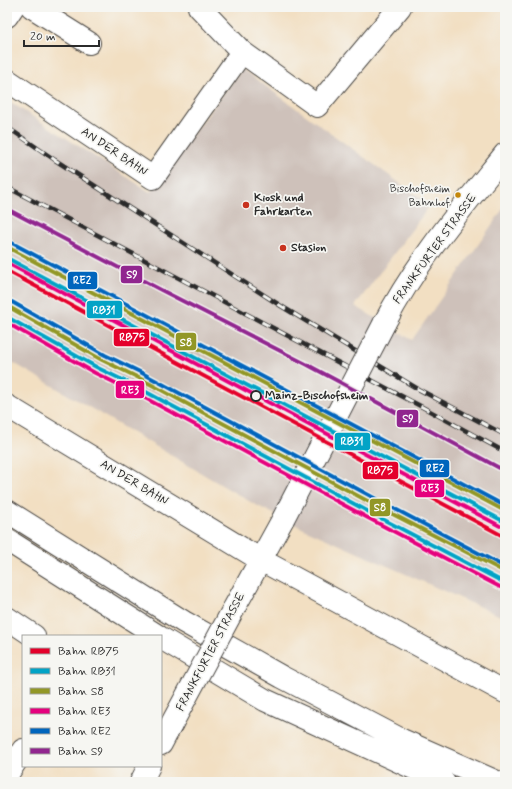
<svg xmlns="http://www.w3.org/2000/svg" width="512" height="789" viewBox="0 0 512 789" font-family="Mynerve,sans-serif">
<style>
.industrial{fill:#cec1ba}
.lines{fill:none;stroke-linecap:round;stroke-linejoin:round}
.minor-casing{stroke:#494642;stroke-width:24}
.highway-casing{stroke:#494642;stroke-width:24}
.minor{stroke:#fff;stroke-width:22}
.highway{stroke:#fff;stroke-width:22}
.rail-casing{stroke:#2b2b2b;stroke-width:4.5}
.rail{stroke:#f6f6f2;stroke-width:3;stroke-dasharray:9;stroke-linecap:butt}
.minor-bridge-casing{stroke:#494642;stroke-width:24;stroke-linecap:butt}
.minor-bridge{stroke:#fff;stroke-width:22}
.rail-1-casing{stroke:#f6f6f2;stroke-width:7}
.rail-2-casing{stroke:#f6f6f2;stroke-width:7}
.rail-3-casing{stroke:#f6f6f2;stroke-width:7}
.rail-4-casing{stroke:#f6f6f2;stroke-width:7}
.rail-5-casing{stroke:#f6f6f2;stroke-width:7}
.rail-6-casing{stroke:#f6f6f2;stroke-width:7}
.rail-1{stroke:#e4002b;stroke-width:4}
.rail-2{stroke:#02a3c6;stroke-width:4}
.rail-3{stroke:#929726;stroke-width:4}
.rail-4{stroke:#e5007d;stroke-width:4}
.rail-5{stroke:#0065bd;stroke-width:4}
.rail-6{stroke:#91268f;stroke-width:4}
.bus-dot{fill:#c4870b;stroke:#f6f6f2;stroke-width:1.5}
.poi-dot{fill:#c8321e;stroke:#f6f6f2;stroke-width:1.5}
.stop-dot{fill:#f6f6f2;stroke:#2b2b2b;stroke-width:2}
.labels{text-anchor:middle;dominant-baseline:central;stroke-width:3.5;stroke-linejoin:round;paint-order:stroke}
.bus-label{font-size:11px;fill:#2b2b2b;stroke:#f6f6f2;text-anchor:end}
.street-label{font-size:12px;fill:#2b2b2b;stroke:#f6f6f2}
.poi-label{font-size:12px;font-weight:bold;fill:#2b2b2b;stroke:#f6f6f2;text-anchor:start}
.stop-label{font-size:12px;font-weight:bold;fill:#2b2b2b;stroke:#f6f6f2;text-anchor:start}
.line-badge{stroke:#f6f6f2;stroke-width:1.5}
.badge-label{font-size:11px;text-anchor:middle;font-weight:bold;fill:#fff}
</style>
<rect width="100%" height="100%" fill="#f6f6f2"/>
<filter id="ink" filterUnits="userSpaceOnUse"><feTurbulence type="fractalNoise" baseFrequency=".025" numOctaves="2"/><feDisplacementMap in="SourceGraphic" scale="8" xChannelSelector="R" yChannelSelector="G"/><feConvolveMatrix kernelMatrix="1 2 1 2 8 2 1 2 1" color-interpolation-filters="sRGB"/></filter>
<filter id="wash" filterUnits="userSpaceOnUse"><feTurbulence type="fractalNoise" baseFrequency=".012" numOctaves="4" result="noise"/><feDisplacementMap in="SourceGraphic" scale="16" xChannelSelector="R" yChannelSelector="G"/><feGaussianBlur stdDeviation="0.9" result="paint"/><feColorMatrix in="noise" values="0 0 0 0 0 0 0 0 0 0 0 0 0 0 0 0 0 1.4 0 .05"/><feComposite in="paint" operator="in"/></filter>
<g filter="url(#wash)">
<rect width="100%" height="100%" fill="#f2dfc2"/>
<!-- industrial -->
<path class="industrial" d="M242,69L430,205L355,306L412,340L505,206V618L304,529L254,504L7,359V100L150,192Z"/>
</g>
<g filter="url(#ink)">
<g class="lines">
<!-- minor casing -->
<g class="minor-casing">
<path id="minor" d="M32,7L89,43
M199,7L242,52L317,106L400,7
M7,16L13,7
M7,80L153,178L242,52
M384,324C416,262 462,208 505,154
M7,406L261,560
M233,610L283,519
M7,618L34,636
M161,744L171,725
M7,775L23,750
M141,782L149,766"/>
</g>
<!-- highway casing -->
<g class="highway-casing">
<path id="highway" d="M7,511L184,622L282,677L402,740L497,782
M7,540L158,636
M261,560L505,692
M161,638L265,700L444,782"/>
</g>
<!-- minor -->
<use href="#minor" class="minor"/>
<!-- highway -->
<use href="#highway" class="highway"/>
<!-- rail casing -->
<g class="rail-casing">
<path id="rail" d="M7,127L55,160L281,306L418,389L505,435
M7,187L426,409L505,452"/>
</g>
<!-- rail -->
<use href="#rail" class="rail"/>
<!-- minor-bridge casing -->
<g class="minor-bridge-casing">
<path id="minor-bridge" d="M283,519L384,324
M171,725L233,610"/>
</g>
<!-- minor-bridge -->
<use href="#minor-bridge" class="minor-bridge"/>
<!-- rail-1 casing -->
<g class="rail-1-casing">
<path id="rail-1" d="M7,271L505,537"/>
</g>
<!-- rail-2 casing -->
<g class="rail-2-casing">
<path id="rail-2" d="M7,258L503,521
M7,317L98,368L135,386L371,513L503,582"/>
</g>
<!-- rail-3 casing -->
<g class="rail-3-casing">
<path id="rail-3" d="M9,248L505,511
M9,307L102,360L139,378L375,505L505,572"/>
</g>
<!-- rail-4 casing -->
<g class="rail-4-casing">
<path id="rail-4" d="M7,263L500,526
M7,323L95,373L132,391L368,518L500,587"/>
</g>
<!-- rail-5 casing -->
<g class="rail-5-casing">
<path id="rail-5" d="M12,243L505,506
M12,302L105,355L142,373L378,500L505,567"/>
</g>
<!-- rail-6 casing -->
<g class="rail-6-casing">
<path id="rail-6" d="M7,209L161,290L306,364L505,471"/>
</g>
<!-- rail-1 -->
<use href="#rail-1" class="rail-1"/>
<!-- rail-2 -->
<use href="#rail-2" class="rail-2"/>
<!-- rail-3 -->
<use href="#rail-3" class="rail-3"/>
<!-- rail-4 -->
<use href="#rail-4" class="rail-4"/>
<!-- rail-5 -->
<use href="#rail-5" class="rail-5"/>
<!-- rail-6 -->
<use href="#rail-6" class="rail-6"/>
</g>
</g>
<!-- markers -->
<circle class="bus-dot" cx="458" cy="195" r="3.5"/>
<g class="poi-dot">
<circle cx="246" cy="205" r="4"/>
<circle cx="283" cy="248" r="4"/>
</g>
<circle class="stop-dot" cx="256" cy="396" r="5"/>
<g class="labels">
<!-- bus labels -->
<g class="bus-label">
<text x="450" y="189">Bischofsheim<tspan x="450" dy="14">Bahnhof</tspan></text>
</g>
<!-- street labels -->
<g class="street-label">
<text transform="translate(114 152) rotate(34)">AN DER BAHN</text>
<text transform="translate(435 249) rotate(-54)">FRANKFURTER STRASSE</text>
<text transform="translate(134 483) rotate(31)">AN DER BAHN</text>
<text transform="translate(211 652) rotate(-62)">FRANKFURTER STRASSE</text>
</g>
<!-- poi labels -->
<g class="poi-label">
<text x="254" y="198">Kiosk und<tspan x="254" dy="14">Fahrkarten</tspan></text>
<text x="291" y="248">Stasion</text>
</g>
<!-- stop labels -->
<g class="stop-label">
<text x="265" y="396">Mainz-Bischofsheim</text>
</g>
</g>
<g class="line-badge">
<rect x="120" y="265" width="23" height="19" rx="4" fill="#91268f"/>
<rect x="67" y="271" width="31" height="19" rx="4" fill="#0065bd"/>
<rect x="86" y="300" width="37" height="19" rx="4" fill="#02a3c6"/>
<rect x="113" y="328" width="37" height="19" rx="4" fill="#e4002b"/>
<rect x="175" y="332" width="22" height="19" rx="4" fill="#929726"/>
<rect x="115" y="380" width="30" height="19" rx="4" fill="#e5007d"/>
<rect x="396" y="409" width="23" height="19" rx="4" fill="#91268f"/>
<rect x="334" y="432" width="37" height="19" rx="4" fill="#02a3c6"/>
<rect x="419" y="459" width="31" height="19" rx="4" fill="#0065bd"/>
<rect x="362" y="461" width="37" height="19" rx="4" fill="#e4002b"/>
<rect x="414" y="479" width="31" height="19" rx="4" fill="#e5007d"/>
<rect x="369" y="498" width="22" height="19" rx="4" fill="#929726"/>
</g>
<g class="badge-label">
<text x="132" y="278">S9</text>
<text x="82" y="284">RE2</text>
<text x="104" y="314">RB31</text>
<text x="132" y="341">RB75</text>
<text x="186" y="346">S8</text>
<text x="130" y="394">RE3</text>
<text x="408" y="422">S9</text>
<text x="352" y="445">RB31</text>
<text x="435" y="472">RE2</text>
<text x="380" y="474">RB75</text>
<text x="430" y="492">RE3</text>
<text x="380" y="511">S8</text>
</g>
<!-- margin -->
<rect width="512" height="789" fill="none" stroke="#f6f6f2" stroke-width="24"/>
<!-- legend -->
<rect x="22" y="635" width="140" height="132" fill="#f6f6f2" stroke="#a5a5a2"/>
<rect x="30" y="648" width="20" height="6" fill="#e4002b" stroke="#a5a5a2"/>
<text x="58" y="655" font-size="12" fill="#2b2b2b">Bahn RB75</text>
<rect x="30" y="668" width="20" height="6" fill="#02a3c6" stroke="#a5a5a2"/>
<text x="58" y="675" font-size="12" fill="#2b2b2b">Bahn RB31</text>
<rect x="30" y="688" width="20" height="6" fill="#929726" stroke="#a5a5a2"/>
<text x="58" y="695" font-size="12" fill="#2b2b2b">Bahn S8</text>
<rect x="30" y="708" width="20" height="6" fill="#e5007d" stroke="#a5a5a2"/>
<text x="58" y="715" font-size="12" fill="#2b2b2b">Bahn RE3</text>
<rect x="30" y="728" width="20" height="6" fill="#0065bd" stroke="#a5a5a2"/>
<text x="58" y="735" font-size="12" fill="#2b2b2b">Bahn RE2</text>
<rect x="30" y="748" width="20" height="6" fill="#91268f" stroke="#a5a5a2"/>
<text x="58" y="755" font-size="12" fill="#2b2b2b">Bahn S9</text>
<!-- scale -->
<path d="M24 40v6h75v-6" fill="none" stroke="#2b2b2b" stroke-width="2"/>
<text x="30" y="40" font-size="12" fill="#2b2b2b" stroke="#f6f6f2" stroke-width="3" paint-order="stroke">20 m</text>
</svg>
